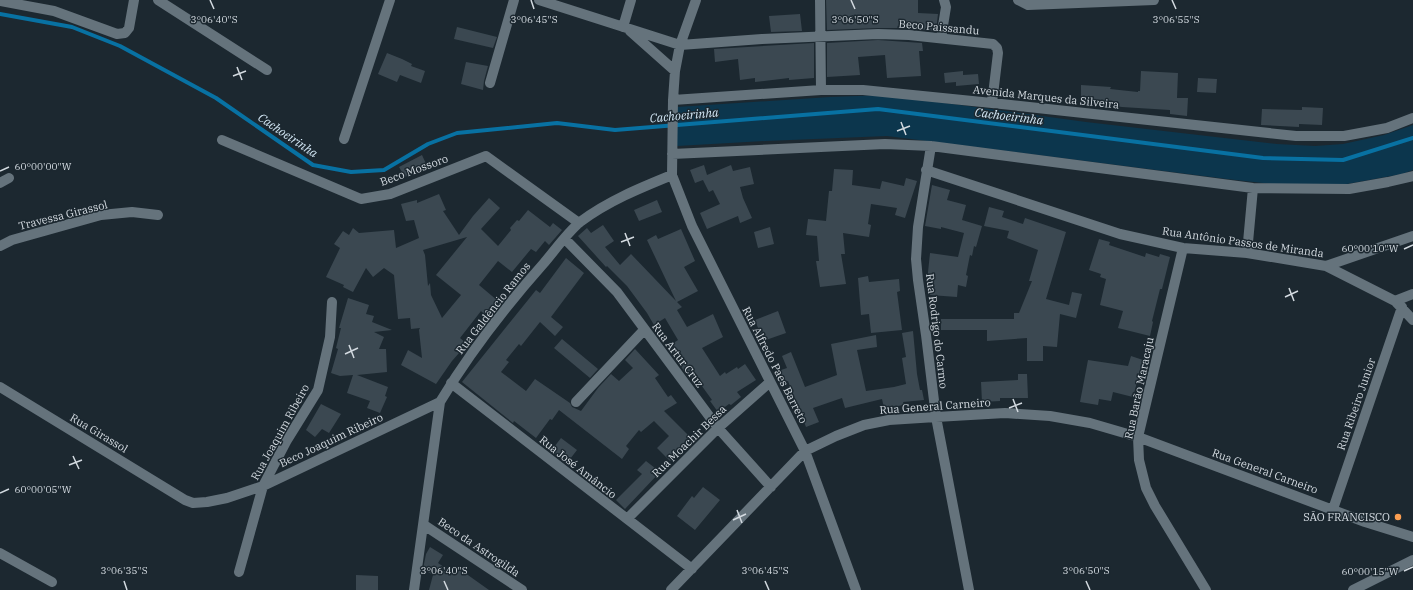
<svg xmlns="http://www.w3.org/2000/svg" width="1413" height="590" viewBox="0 0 1413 590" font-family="'IBM Plex Serif',serif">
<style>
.green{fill:#0c364d}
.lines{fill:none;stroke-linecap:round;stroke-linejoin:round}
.stream{stroke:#0871a2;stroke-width:4}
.building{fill:#3b4851;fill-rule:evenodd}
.minor{stroke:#65737c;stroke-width:10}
.ticks{fill:none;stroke:#d3dae0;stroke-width:1.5}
.poi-dot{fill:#fb9e51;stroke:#1c2830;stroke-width:1.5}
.labels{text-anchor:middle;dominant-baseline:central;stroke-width:3;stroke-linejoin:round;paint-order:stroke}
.street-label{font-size:11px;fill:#d3dae0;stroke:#1c2830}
.poi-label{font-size:11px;fill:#d3dae0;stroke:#1c2830;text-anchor:end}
.water-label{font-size:12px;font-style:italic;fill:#d2e6f4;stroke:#1c2830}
.ticks-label{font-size:10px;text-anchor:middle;fill:#d3dae0;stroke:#1c2830;stroke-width:3;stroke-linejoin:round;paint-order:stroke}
</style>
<rect width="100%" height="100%" fill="#1c2830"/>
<!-- green -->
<path class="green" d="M885,95L1086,122L1277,144L1315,146L1343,144L1384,135L1413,125V170L1402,174L1347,184L1281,185L1227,179L887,136L766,141L677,146V107L830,97Z"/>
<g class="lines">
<!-- stream -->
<path class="stream" d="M0,14L72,27L120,46L216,98L313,165L351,172L384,170L428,144L457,133L557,123L615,130L878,109L1263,158L1343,160L1413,138"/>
</g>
<!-- building -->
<path class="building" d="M826,0H918V13L938,14L936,31L909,28H878L827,30Z
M800,14L802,31L771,32L769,16Z
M457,27L497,37L493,48L454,39Z
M878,40L922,43L923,51H919L921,76L887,78L885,55L858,57L860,75L827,77V43Z
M814,43V78L789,80V78L755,82V78L740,80L738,59L715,62L714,49Z
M387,53L402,59L412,64L411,66L425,71L421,83L400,75L397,82L378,74Z
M466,62L488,66L484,81L483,90L461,84Z
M963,71V75L978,74L979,84L956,86V82L945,83L944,73Z
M1141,71L1178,73L1177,98H1188L1187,116L1170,114V110L1122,107L1116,106V104L1081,101V85L1111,87L1110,89L1138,92V91H1140Z
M1198,78L1217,79L1216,93L1197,92Z
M1302,107L1323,108L1322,125L1299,124V127L1261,125L1262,109L1302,110Z
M422,155L427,166L405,177L399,167Z
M704,165L707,175L731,165L733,171L750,167L754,184L740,187L743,198L752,218L740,223L738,216L707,229L700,213L720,204L713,190L709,192L703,180L695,183L690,170Z
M834,169L853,170L852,185L880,189L882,181L904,186L906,178L917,181L905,218L895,215L897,208L871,204L868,224L871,225L869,237L843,233L845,254H841L846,284L820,287L816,261H819L817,236L806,235L808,219L826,221L829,191H832Z
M932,185L950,190L947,200L966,205L962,220L982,226L976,247L974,246L972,256L970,255L966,275L968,276L966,287L958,285L957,297L930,295L931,282H927L930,253L958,257L964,233L941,227V229L925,226Z
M439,194L446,210L443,211L459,235L473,216L489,198L500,208L481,229L498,246L511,230L510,228L517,220L519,221L528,210L550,227L553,223L562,230L549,245L545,241L536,252L531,249L512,272L498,261L479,285L498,301L486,316L481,311L460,338L467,344L452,361L436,384L401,365L408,350L422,358L419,330L420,328L411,329L410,318L398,319L394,275L384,268L373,277L366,268L353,292L343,287L344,285L326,277L340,248L334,244L343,231L349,235L353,228L359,233L394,230L396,248L419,238L414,220L406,221L401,204L417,200V203ZM467,237L436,275L461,295L442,318L431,295L430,283L428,286L425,255L423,250Z
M657,200L662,212L639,221L634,210Z
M989,207L1004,211L1002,217L1023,224L1025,218L1066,232L1046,299L1069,305L1072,292L1082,294L1076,318L1060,314L1057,347L1043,346V361H1027V338L987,341V330H941V319H1014V313H1019L1032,281H1029L1038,250L1007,238L1009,231L984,226Z
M603,225L614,241L605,247L620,265L631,254L676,301L647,240L656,235L658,239L681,229L695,261L684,267L698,291L677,302L682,307L677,310L687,327L713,314L723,337L702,348L720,376L725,372L726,374L737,367L738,369L745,364L756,380L737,392L741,397L731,405L729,404L718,412L710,401L712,400L699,382L696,385L687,371L685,373L669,346L678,340L665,318L654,325L647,313L627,286L607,266L606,267L578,236L587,228L591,233Z
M770,227L774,244L758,248L754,232Z
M1099,239L1110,242L1109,245L1145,257L1146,253L1159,257L1160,254L1170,257L1162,289H1160L1152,321L1153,322L1150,336L1118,328L1123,311L1100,305L1106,279L1100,277L1101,274L1089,270Z
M566,258L584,273L551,317L563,327L555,336L540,322L521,346L519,344L506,360L509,362L501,372L526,391L535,379L570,403L572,407L581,411L598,388L611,374L619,381L633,368L625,360L635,349L659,375L655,378L668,397L671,395L677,403L664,411L690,437L678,449L680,452L670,461L657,448L669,436L654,421L641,432L639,430L626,446L629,449L622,459L559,410L552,420L550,419L536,438L514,421L513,423L462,382L528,300L536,290L540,293Z
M868,276L869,282L899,279L900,291L897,292L902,330L871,333L869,314L861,315L858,278Z
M348,298L369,305L366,314L374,316L372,322L392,330L374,332L384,337L379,349H386L387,372L357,375L388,387L385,396L387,397L380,413L367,408L370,401L347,393L353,375L340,376L331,373L338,349L336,348L341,328H339Z
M778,311L786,333L763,341L755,320Z
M913,331L917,374L920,390H922L924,400L903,402L904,405L884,408L882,399L845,408L842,398L813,408L819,422L806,427L788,381L783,383L778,371L787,368L782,356L791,352L805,387L837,375L831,344L876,335L877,347L857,350L866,391L894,387L906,384L902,358L906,357L902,333Z
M562,339L598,369L590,378L554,348Z
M1131,356L1143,360L1133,397L1113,392L1111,401L1099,399L1098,405L1080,402L1088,360L1128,366Z
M1018,374H1027L1028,398H1000V401L982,402L981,382L1018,380Z
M321,404L341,414L329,433L322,429L315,437L306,430Z
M561,438L577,450L567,463L551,451Z
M646,461L660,472L625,509L616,500L642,474L637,470Z
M703,487L720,500L695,530L677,516L692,496L694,498Z
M430,547L443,555L438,563L454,574L458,568L489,590H429L433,575L423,569L426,554Z
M356,575L378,576V590H356Z"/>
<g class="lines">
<!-- minor -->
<path class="minor" d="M158,0L267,70
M539,0L680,45L762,39L878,34L909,35L993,44L997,48L998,53L992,103
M696,0L680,45L675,71L673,100L672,175L692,226L805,451L856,590
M820,0L821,90
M1018,0L1028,5L1154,0
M0,1L54,11L117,34L125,33L129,28L134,0
M623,27L631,0
M630,31L675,71
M941,38L946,7L944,0
M490,83L514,0
M673,100L821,90H863L992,103L1296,136H1344L1387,128L1413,118
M344,139L390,0
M222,140L361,199L390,194L486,156L579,223
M931,146L918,227L916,259L918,280L926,335L936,417L969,590
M672,154L885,144L931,146L1253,188L1349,189L1388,182L1413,176
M926,170L1120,234L1183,248L1247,253L1326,266L1395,301L1413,320
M0,183L9,178
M565,239L617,292L718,428L771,487
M0,246L12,240L101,215L132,212L158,215
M1183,248L1138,437L1139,460L1146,488L1155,506L1206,590
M1247,253L1253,188
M1326,266L1413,236
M1395,301L1413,294
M451,383L692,569
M0,387L185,500L193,503L207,502L227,498L263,486L440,402
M576,402L644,330
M1333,509L1402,307
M627,519L718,428L770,382
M424,525L522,590
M0,553L52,582
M239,572L263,486L287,440L318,390L330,337L332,302
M414,590L440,402C470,352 505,307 544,263C555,250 567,233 580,222C608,201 640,188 672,175
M671,590L805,451L836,436L864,425L889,420L936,417L1005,413L1050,416L1090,423L1138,437L1365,522L1413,537
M1353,590L1413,560"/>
</g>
<!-- ticks -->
<path class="ticks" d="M210,0L214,9M531,0L534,9M851,0L855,9M1172,0L1176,9M237,67L242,80M233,76L246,71M901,122L906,135M897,131L910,126M0,171L9,167M625,233L630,246M621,242L634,237M1404,249L1413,245M1289,288L1294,301M1285,297L1298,291M349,345L354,358M345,354L358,348M1013,399L1018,412M1009,408L1022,403M73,456L79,469M69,465L82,460M0,493L9,489M737,510L742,523M733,520L746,514M1404,571L1413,567M124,581L127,590M444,581L448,590M765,581L769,590M1086,581L1090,590"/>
<!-- markers -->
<circle class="poi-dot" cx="1398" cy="517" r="4"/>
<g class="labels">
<!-- street labels -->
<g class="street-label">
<text transform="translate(939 27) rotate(5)">Beco Paissandu</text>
<text transform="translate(1046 97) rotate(6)">Avenida Marques da Silveira</text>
<text transform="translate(414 170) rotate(-20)">Beco Mossoro</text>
<text transform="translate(63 215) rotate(-14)">Travessa Girassol</text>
<text transform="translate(1243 242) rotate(8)">Rua Antônio Passos de Miranda</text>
<text transform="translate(493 308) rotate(-52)">Rua Galdêncio Ramos</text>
<text transform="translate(937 331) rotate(83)">Rua Rodrigo do Carmo</text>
<text transform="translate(678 355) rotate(53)">Rua Artur Cruz</text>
<text transform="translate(775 365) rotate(63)">Rua Alfredo Paes Barreto</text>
<text transform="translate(1139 388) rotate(-78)">Rua Barão Maracaju</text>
<text transform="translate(1356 404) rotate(-71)">Rua Ribeiro Junior</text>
<text transform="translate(935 406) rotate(-4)">Rua General Carneiro</text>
<text transform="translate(280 432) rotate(-61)">Rua Joaquim Ribeiro</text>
<text transform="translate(99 433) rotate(31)">Rua Girassol</text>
<text transform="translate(331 440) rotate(-25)">Beco Joaquim Ribeiro</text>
<text transform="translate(689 441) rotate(-44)">Rua Moachir Bessa</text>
<text transform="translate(578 467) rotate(38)">Rua José Amâncio</text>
<text transform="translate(1265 471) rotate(20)">Rua General Carneiro</text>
<text transform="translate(479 547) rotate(34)">Beco da Astrogilda</text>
</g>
<!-- poi labels -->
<g class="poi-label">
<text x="1390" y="517">SÃO FRANCISCO</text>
</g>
<!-- water labels -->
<g class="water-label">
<text transform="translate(684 115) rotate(-5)">Cachoeirinha</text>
<text transform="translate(1009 116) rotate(7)">Cachoeirinha</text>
<text transform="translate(288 135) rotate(34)">Cachoeirinha</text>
</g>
</g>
<g class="ticks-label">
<text x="214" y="23">3°06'40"S</text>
<text x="534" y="23">3°06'45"S</text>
<text x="855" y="23">3°06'50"S</text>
<text x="1176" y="23">3°06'55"S</text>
<text x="43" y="170">60°00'00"W</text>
<text x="1370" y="252">60°00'10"W</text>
<text x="43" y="493">60°00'05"W</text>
<text x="124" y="574">3°06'35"S</text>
<text x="444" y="574">3°06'40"S</text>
<text x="765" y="574">3°06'45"S</text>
<text x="1086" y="574">3°06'50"S</text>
<text x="1370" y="575">60°00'15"W</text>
</g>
</svg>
